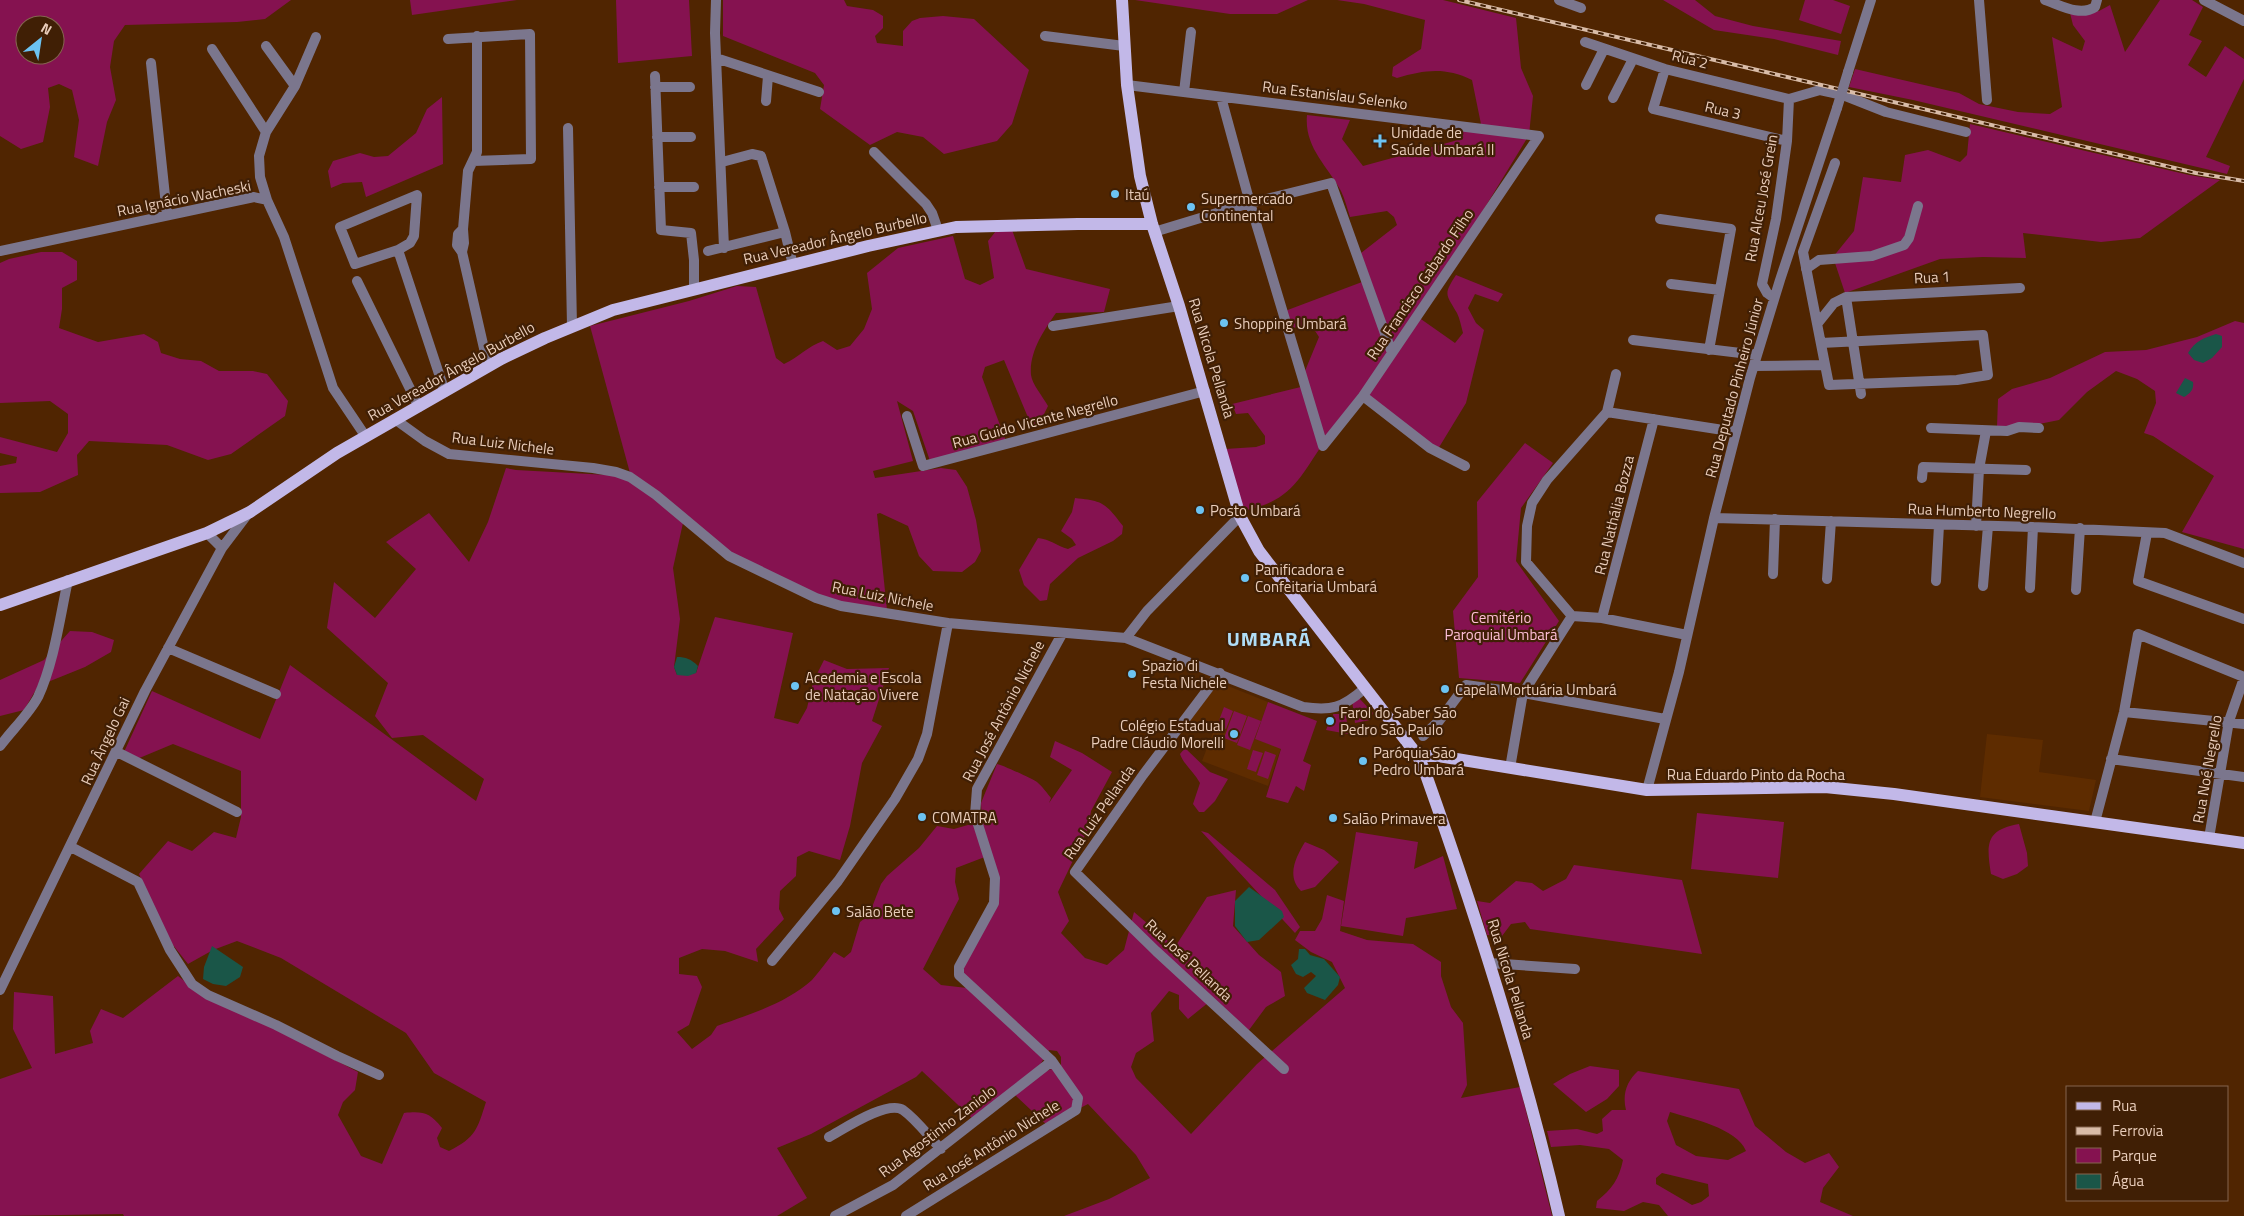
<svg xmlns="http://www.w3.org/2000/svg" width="2244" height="1216" viewBox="0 0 2244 1216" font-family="'Titillium Web',sans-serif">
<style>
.built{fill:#5e2c00}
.green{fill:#851250;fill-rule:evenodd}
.water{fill:#1a5648}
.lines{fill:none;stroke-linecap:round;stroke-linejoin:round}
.minor{stroke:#7b768d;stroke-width:10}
.major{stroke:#c2b8e8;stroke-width:12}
.rail-casing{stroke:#d9bca8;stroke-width:4}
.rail{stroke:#401f05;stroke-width:2;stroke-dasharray:5.5;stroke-linecap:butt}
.minor-bridge{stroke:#7b768d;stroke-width:10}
.poi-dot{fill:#6cc3f2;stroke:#401f05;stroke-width:2}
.labels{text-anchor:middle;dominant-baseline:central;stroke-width:4.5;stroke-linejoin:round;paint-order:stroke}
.street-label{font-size:15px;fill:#e9cdbb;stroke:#401f05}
.poi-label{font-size:15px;fill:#e9cdbb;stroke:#401f05;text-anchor:start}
.park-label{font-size:15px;fill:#febfd7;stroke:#401f05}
.district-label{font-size:20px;font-weight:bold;letter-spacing:1px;fill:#afddf7;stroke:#401f05}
</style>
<rect width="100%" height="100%" fill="#502501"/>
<!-- built -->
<path class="built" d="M1218,682L1268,702L1255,739L1281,748L1268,786L1202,761L1214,730L1189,721Z
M1987,734L2043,740L2039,772L2096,780L2089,811L1980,797Z"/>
<!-- green -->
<path class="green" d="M0,0H291L265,19L237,22L125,25L114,41L110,67L116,100L107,122L98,166L74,157L79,120L72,90L59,84L48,88L50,107L43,142L21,149L0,136ZM25,25H55V55H25Z
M410,0H517L412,15Z
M616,0H689L692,56L618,63Z
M723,0H844L847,6L873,10L883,16V28L875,36L877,43L903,46V31L912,21L920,18L943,16L974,19L1029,70L1012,124L997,141L944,154L923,137L897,132L870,145L820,109L824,85L815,73L723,36Z
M1135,0H1308L1277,14H1230Z
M1337,0H1443L1516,18L1521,68L1533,96L1529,135L1418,317L1455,343L1463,333C1461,326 1460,319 1457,313C1446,294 1443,295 1456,275L1503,294L1498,302L1475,294L1468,308L1476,323L1484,330L1466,403L1438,449L1363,394C1351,409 1337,423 1326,439C1300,477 1292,502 1242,511L1225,449L1256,447L1265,444V436L1248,413L1236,414L1232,404L1309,385L1305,371L1319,337L1312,326L1290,328L1285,311L1370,279L1361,253L1397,225L1394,217L1387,211L1350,217C1347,208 1345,199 1341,191C1327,165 1304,147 1307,115L1350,120L1342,139L1363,166L1458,140L1459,130L1482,129L1472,80C1445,67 1425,70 1397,78L1392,76L1393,67L1421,49L1425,20L1364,4Z
M1663,0H1695L1715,16L1753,26L1841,41L1838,55L1774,39L1714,30Z
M1805,0H1833L1850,6L1841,34L1799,20Z
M2160,0H2192L2203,7L2189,35L2202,41L2188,65L2206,77L2225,46L2244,59V79L2206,157L2230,166L2227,174L1913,100L1849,87L1855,69L1959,93L1979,104L2018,112L2050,114L2062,107L2052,37L2082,51L2085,41L2073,25L2070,13L2099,11L2110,5L2125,52Z
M442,97L443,164L366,197L362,182L343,183L331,188L328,171L333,161L360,153L374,157L388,156L416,133L427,109Z
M1970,124L2189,175L2220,180L2140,238L2101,242L2023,233L2026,258L1983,257L1940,259L1845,293L1833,257L1854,231L1863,177L1901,182L1905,155L1928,150L1960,162L1967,155Z
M1011,227L1026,269L1110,289L1104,312L1056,313C1044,330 1029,352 1031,375C1032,384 1043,397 1048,406L1042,418L1032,427L1004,360L985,367L982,377L1006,441L930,461L913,411L897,401L913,461L873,471L875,478L941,468L956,470L967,487L976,520L981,551L975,562L962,572L933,571L919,556L908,526L880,513L877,514L887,610L846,603L815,595L728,551L685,514L673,568L680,619L674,667L677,675L696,673L715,617L793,633L774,718L798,724L807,708L813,682L824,660L847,669L889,668L872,721L882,726L862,763L850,826L840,860L809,851L797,857L796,876L780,891L779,909L784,919L756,949L758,962L725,951L702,949L679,958V974L697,976L702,987L689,1025L677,1032L692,1049L711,1035L717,1026C748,1015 787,1003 812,980C820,971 827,961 834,952L844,958L851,952L860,922L869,915L881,884L887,876L919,848L937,826L954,829L982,821L981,803L997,764C1000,764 1033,779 1037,782C1042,786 1047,793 1051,798L1049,803L1072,770L1050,757L1055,741L1082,753L1112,772L1091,811L1088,829L1058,892L1069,921L1061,933L1085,958L1107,965L1124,950L1134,912L1175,947L1207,897L1236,890L1233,926L1259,955L1281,972L1285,996L1266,1007L1249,1030L1238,1028L1209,1002L1188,1019L1179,1009V995L1169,991L1151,1013L1154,1041L1136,1053L1131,1067L1136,1078L1191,1134L1257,1064L1345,988L1332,962L1311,952L1295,940L1300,931H1315L1322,919L1327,895L1344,901L1340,931L1367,940L1413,944L1441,962V976L1451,1007L1463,1023L1467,1085L1461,1098L1520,1087L1552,1216H1064L1109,1199L1150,1178L1136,1155L1088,1104L1047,1125L1015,1095L1042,1073L1061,1065V1057L1057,1051L1049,1050L1037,1070L974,1120L922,1071L916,1077L811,1134L777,1148L807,1198L777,1216H124L123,1214L0,1216V1079L32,1068L13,1029L14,992L53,996L55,1054L93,1043L90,1031L101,1009L123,1018L178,976L205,997L280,1031L358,1072L355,1090L343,1102L338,1115L361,1156L382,1164L404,1113C424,1111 430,1113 442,1128L437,1138L440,1147L449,1151C476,1137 477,1130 486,1102L434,1073L406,1033L281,958L237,941L213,950L188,964L169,940L139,874L168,841L192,851L214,832L236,838L241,817V771L173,744L137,759L124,752L152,691L260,739L290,665L476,801L484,779L423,735L392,738L375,716L388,683L327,628L334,582L375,618L416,569L386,542L429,513L469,562L488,522L506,468L516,470L608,475L630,473L590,326L689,301L737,286L756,287L776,358L784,364C799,357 808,346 823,341L837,350L850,346L864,329L872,309L867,273L898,248L953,236L965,279L980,285L994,278L988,241L996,231ZM990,855L992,914L961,966L967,988L941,985L923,969L959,899L955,882L956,868Z
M41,252H62L77,261V280L62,288V309L59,328L98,342L144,334L158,342L161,353L180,359L201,361L219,371H253L267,374L288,401L285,416L231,454L208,460L167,445L89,441L77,455L78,475L40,492L0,493V466L16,463L17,457L0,453V437L57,452L68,433V414L50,401L0,403V263L9,259Z
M2235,321L2244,323V549L2182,532L2214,476L2153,436L2144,433L2156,403L2155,391L2137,379L2116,371L2087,392L2059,420L2039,424L1997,427L1998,399L2012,389L2050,378L2105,352L2146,350L2197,337Z
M1525,443L1553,463L1521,508L1516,561L1559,621L1520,683L1459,678L1453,611L1478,577L1477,502Z
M1075,498C1104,501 1105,503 1123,526L1122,534L1113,541L1078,558L1050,584L1047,600L1040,601L1024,585L1019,570L1038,538C1050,539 1057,546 1068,549L1076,545L1072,539L1061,531L1072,512Z
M70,631L92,632L114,640L111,652L85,667L38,686L24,710L0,716V680L44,660Z
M1359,698L1373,713L1370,720L1355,723L1352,700Z
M1268,702L1317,721L1303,761L1311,765L1304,791L1296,786L1288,803L1266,797L1281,749L1255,739Z
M1224,707L1233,711L1226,729L1217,726Z
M1234,711L1247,716L1237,743L1224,738Z
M1333,714H1346L1348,734L1326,730L1328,725L1335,724Z
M1248,716L1261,721L1250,750L1237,745Z
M1185,748L1210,772L1228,779L1215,801L1204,812H1199L1193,804L1200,783C1194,772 1184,765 1180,754Z
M1253,750L1263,753L1256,772L1247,769Z
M1265,751L1276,755L1268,779L1257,775Z
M1697,813L1784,822L1778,878L1691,869Z
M2019,824L2027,853L2028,866L2017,874L2003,879L1991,874C1986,843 1986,830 2019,824Z
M1201,831L1208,833L1275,890L1300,927L1295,933Z
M1356,832L1418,842L1414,869L1443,856L1457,909L1406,918L1403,936L1341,926Z
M1305,842L1324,850L1339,862L1315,887L1301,891C1286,876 1296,857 1305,842Z
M1574,865L1682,880L1702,954L1530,929L1525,922L1511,924L1502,936L1487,935L1477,901L1490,903L1516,881L1532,883L1543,891L1566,879Z
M1590,1066L1619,1070V1086L1607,1099L1586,1112L1553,1084L1570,1074Z
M1638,1071L1739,1089L1755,1126L1786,1152L1805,1163L1829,1153L1839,1167L1823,1188L1820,1202L1853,1216H1668L1659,1205L1643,1202L1624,1211L1596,1208L1597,1201C1612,1189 1619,1179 1623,1160L1609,1149L1580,1145L1551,1147L1547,1131L1577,1129L1597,1134L1603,1131L1602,1119L1612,1110H1626C1622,1094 1627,1081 1638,1071ZM1670,1112C1692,1119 1737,1128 1746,1151L1728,1160L1696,1156L1676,1145L1667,1121ZM1662,1173L1708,1184L1709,1196L1701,1202L1692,1205L1656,1184V1178Z"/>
<!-- water -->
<path class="water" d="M2216,334L2222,336V347L2212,358L2203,363L2194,360L2188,353C2195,341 2204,338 2216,334Z
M2185,378L2193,382C2194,389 2191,393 2184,397L2176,393Z
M677,657C686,657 691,659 698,666L696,673L688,676L677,675L674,667Z
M1249,887L1282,911L1284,917L1259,940L1247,942L1235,926V901Z
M212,946L243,967L240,977L226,986L213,984L203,979L204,967Z
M1299,949H1305L1310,955L1324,959L1340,977L1338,985L1325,1000L1307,993L1304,988L1316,976L1311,972L1303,977L1296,974L1291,965L1298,959Z"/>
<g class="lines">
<!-- minor -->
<path class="minor" d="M716,0L715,33L724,248
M1559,0L1581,8
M1979,0L1987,100
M2045,0C2060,5 2080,17 2095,7L2097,0
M2204,0L2244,21
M1045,36L1124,46
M448,39L530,34L531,159L473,161
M1585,42L1665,69L1789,99L1820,90L1843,95L1886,112L1966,132
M266,46L295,86
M212,49L266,132
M716,58L819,92
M151,63L167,215
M1665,69L1653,109L1787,141
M1848,72L1871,0
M655,76L661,230L691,233L694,260V289
M1127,85L1539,136L1363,396L1323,446
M1586,85L1604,49
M655,87H690
M1184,92L1191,32
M1221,97L1250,203L1323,446
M1613,98L1633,59
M766,101L768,76
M568,128L572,326
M657,137H691
M874,152L926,204L932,213L938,230
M722,162L752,154L761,156L785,232L793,265
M659,187H694
M267,200L260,177L259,156L266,132L295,86L316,37
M1660,219L1731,229L1709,350
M463,229L458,234L457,245L462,252L488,366
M1154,232L1250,203L1331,183L1392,353
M398,250L410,243L414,236L417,195L340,227L355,264L398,250L445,392
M0,251L254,197L267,200L284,237L333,388L366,437
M708,251L785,232
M462,252L464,243L463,229L468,171L477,152V36
M1806,269L1819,260L1872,256L1904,245L1909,238L1918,206
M357,281L419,407
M1671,284L1720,290
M1846,297L1861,394
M1774,298L1767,293L1762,284L1776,219L1787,141L1789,99
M1818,323L1834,303L1846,297L2020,288
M1053,326L1179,306
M1633,340L1757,355
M1821,343L1983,335L1988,375L1957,380L1829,385L1803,252L1835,163
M1754,366L1825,365
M1616,374L1607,412L1547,480L1532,503L1527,526L1526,562L1572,616L1602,618L1687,635
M1363,396L1430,448L1465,466
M1607,412L1736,432
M907,416L923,466L1205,391
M396,420L425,441L449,454L593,468L616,472L630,477L656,495L729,556L816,598L841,606L948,623L1126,638L1303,707C1332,711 1342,708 1364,689
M1931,428L2007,431L2019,427L2039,428
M1922,478L1923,467L2026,470
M1714,518L2033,527L2165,533L2244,563
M1976,526L1979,469L1986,431
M207,533L222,548
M2147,533L2138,581L2244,619
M1773,574L1775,519
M1827,579L1831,521
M1936,581L1939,525
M1983,586L1988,526
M2030,588L2033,527
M2076,590L2080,528
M1602,618L1654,419
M1126,638L1147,611L1240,516
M168,648L276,694
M1220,673L1143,775L1075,872L1156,951L1284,1069
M2124,712L2244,724
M1423,736L1439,721L1466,685L1523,693L1665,719
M0,746C12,730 29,714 38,697C54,663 60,617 68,580
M117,752L237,812
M2111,759L2244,777
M1510,768L1523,693L1572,616
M1647,790L1679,672L1714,518L1750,378L1780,280L1837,108
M2095,822L2124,712L2138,634L2244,677
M2209,838L2229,721L2244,678
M71,847L138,882L170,950L192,984L208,995L276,1025L337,1056L379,1075
M772,961L838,881L895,799L918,759L927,734L948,623
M1489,963L1575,969
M0,990L145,691L222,548L247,515
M829,1137C844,1129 887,1100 903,1110C917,1120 929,1137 941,1149
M835,1216L893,1185L1052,1061
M906,1216L1076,1110L1078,1098L1052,1061L959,975V967L994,903L995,878L975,815L977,789L1062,634"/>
<!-- major -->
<path class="major" d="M1122,0L1127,85L1140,176L1152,224L1179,306L1240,516L1259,551L1418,756L1425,772C1477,918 1524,1065 1559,1216
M0,605L207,533L250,512L337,453L501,359L545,338L613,310L868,246L956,227L1078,224H1152
M1418,756H1438L1647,790L1825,787L1894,794L2244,843"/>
<!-- rail casing -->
<g class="rail-casing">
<path id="rail" d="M1459,0L2196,173L2244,181"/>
</g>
<!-- rail -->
<use href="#rail" class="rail"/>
<!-- minor-bridge -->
<path class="minor-bridge" d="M1837,108L1848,72"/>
</g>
<!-- markers -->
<g class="poi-dot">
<path d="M1377.5 133.5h5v5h5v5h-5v5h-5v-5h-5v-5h5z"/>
<circle cx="1115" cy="194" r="5"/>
<circle cx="1191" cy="207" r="5"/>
<circle cx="1224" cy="323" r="5"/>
<circle cx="1200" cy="510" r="5"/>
<circle cx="1245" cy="578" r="5"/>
<circle cx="1132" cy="674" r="5"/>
<circle cx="795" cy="686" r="5"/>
<circle cx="1445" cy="689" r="5"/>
<circle cx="1330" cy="721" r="5"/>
<circle cx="1234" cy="734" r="5"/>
<circle cx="1363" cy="761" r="5"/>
<circle cx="922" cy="817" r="5"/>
<circle cx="1333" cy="818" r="5"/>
<circle cx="836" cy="911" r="5"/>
</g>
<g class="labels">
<!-- street labels -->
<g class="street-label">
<text transform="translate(1690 59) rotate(14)">Rua 2</text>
<text transform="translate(1335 95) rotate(7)">Rua Estanislau Selenko</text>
<text transform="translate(1723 110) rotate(13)">Rua 3</text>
<text transform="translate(184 198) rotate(-11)">Rua Ignácio Wacheski</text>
<text transform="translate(1761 198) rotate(-80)">Rua Alceu José Grein</text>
<text transform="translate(835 238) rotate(-13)">Rua Vereador Ângelo Burbello</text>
<text transform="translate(1932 277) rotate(-3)">Rua 1</text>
<text transform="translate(1420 284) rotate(-56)">Rua Francisco Gabardo Filho</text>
<text transform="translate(1212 358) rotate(73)">Rua Nicola Pellanda</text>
<text transform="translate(451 371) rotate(-29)">Rua Vereador Ângelo Burbello</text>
<text transform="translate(1734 388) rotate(-75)">Rua Deputado Pinheiro Júnior</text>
<text transform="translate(1035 421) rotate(-15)">Rua Guido Vicente Negrello</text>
<text transform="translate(503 443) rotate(7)">Rua Luiz Nichele</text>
<text transform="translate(1982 511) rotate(2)">Rua Humberto Negrello</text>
<text transform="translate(1614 515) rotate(-76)">Rua Nathália Bozza</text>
<text transform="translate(883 596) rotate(11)">Rua Luiz Nichele</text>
<text transform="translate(1003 711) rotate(-62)">Rua José Antônio Nichele</text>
<text transform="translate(105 741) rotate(-65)">Rua Ângelo Gai</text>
<text transform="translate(2207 769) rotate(-80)">Rua Noé Negrello</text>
<text x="1756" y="774">Rua Eduardo Pinto da Rocha</text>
<text transform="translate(1099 812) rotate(-55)">Rua Luiz Pellanda</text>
<text transform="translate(1189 960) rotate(43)">Rua José Pellanda</text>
<text transform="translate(1511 979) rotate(73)">Rua Nicola Pellanda</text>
<text transform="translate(937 1131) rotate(-37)">Rua Agostinho Zaniolo</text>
<text transform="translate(991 1145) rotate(-32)">Rua José Antônio Nichele</text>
</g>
<!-- poi labels -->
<g class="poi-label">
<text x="1391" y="132">Unidade de<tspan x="1391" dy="17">Saúde Umbará II</tspan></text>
<text x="1125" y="194">Itaú</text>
<text x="1201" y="198">Supermercado<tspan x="1201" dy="17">Continental</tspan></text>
<text x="1234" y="323">Shopping Umbará</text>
<text x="1210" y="510">Posto Umbará</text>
<text x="1255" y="569">Panificadora e<tspan x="1255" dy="17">Confeitaria Umbará</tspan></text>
<text x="1142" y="665">Spazio di<tspan x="1142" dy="17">Festa Nichele</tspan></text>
<text x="805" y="677">Acedemia e Escola<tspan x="805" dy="17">de Natação Vivere</tspan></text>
<text x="1455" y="689">Capela Mortuária Umbará</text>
<text x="1340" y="712">Farol do Saber São<tspan x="1340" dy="17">Pedro São Paulo</tspan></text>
<text x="1224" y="725" text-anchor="end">Colégio Estadual<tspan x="1224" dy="17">Padre Cláudio Morelli</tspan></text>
<text x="1373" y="752">Paróquia São<tspan x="1373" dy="17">Pedro Umbará</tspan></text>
<text x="932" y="817">COMATRA</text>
<text x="1343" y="818">Salão Primavera</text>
<text x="846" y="911">Salão Bete</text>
</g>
<!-- park labels -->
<g class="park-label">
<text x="1501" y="617">Cemitério<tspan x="1501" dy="17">Paroquial Umbará</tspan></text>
</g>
<!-- district labels -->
<g class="district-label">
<text x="1269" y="638">UMBARÁ</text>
</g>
</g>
<!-- legend -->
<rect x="2066" y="1086" width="162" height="115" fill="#401f05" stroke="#84654e"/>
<rect x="2076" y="1102" width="25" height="8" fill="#c2b8e8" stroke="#84654e"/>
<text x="2112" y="1111" font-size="15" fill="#e9cdbb">Rua</text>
<rect x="2076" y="1127" width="25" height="8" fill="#d9bca8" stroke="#84654e"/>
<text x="2112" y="1136" font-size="15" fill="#e9cdbb">Ferrovia</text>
<rect x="2076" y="1148" width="25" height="15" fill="#851250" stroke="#84654e"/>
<text x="2112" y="1161" font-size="15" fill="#e9cdbb">Parque</text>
<rect x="2076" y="1174" width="25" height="15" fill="#1a5648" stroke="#84654e"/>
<text x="2112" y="1186" font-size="15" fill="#e9cdbb">Água</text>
<!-- north arrow -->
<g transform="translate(40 40) rotate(30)"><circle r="24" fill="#401f05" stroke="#84654e"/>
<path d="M0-4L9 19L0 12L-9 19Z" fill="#6cc3f2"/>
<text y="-8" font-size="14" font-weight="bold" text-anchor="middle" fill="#e9cdbb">N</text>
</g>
</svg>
